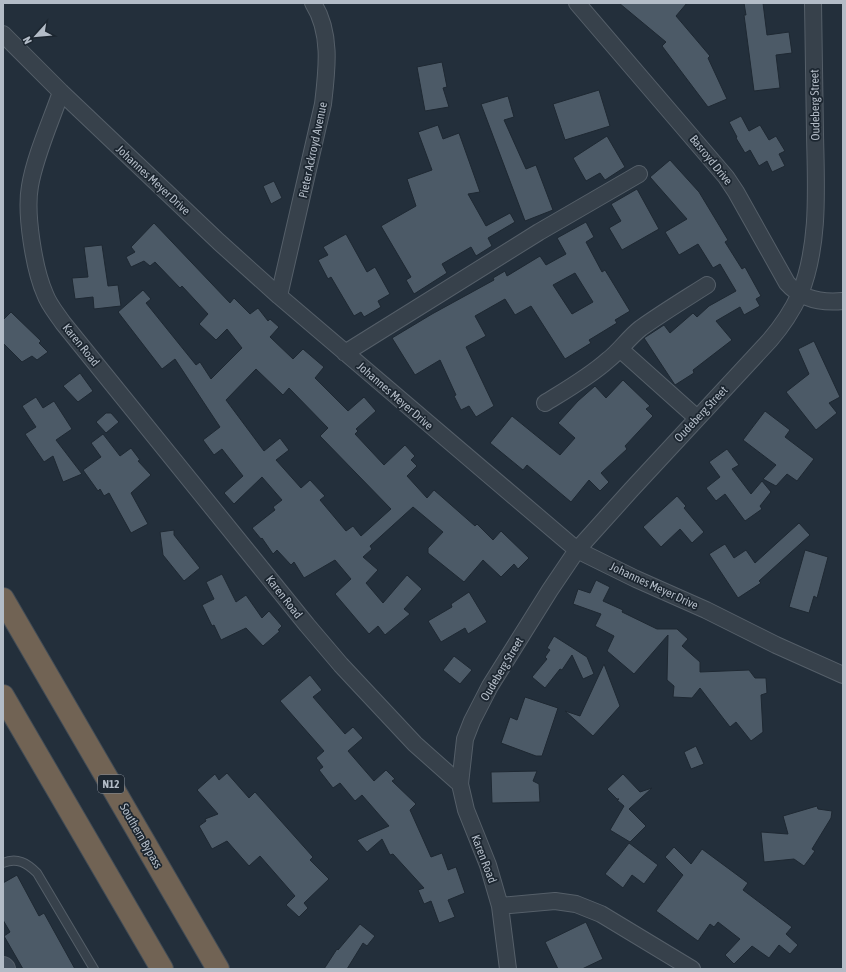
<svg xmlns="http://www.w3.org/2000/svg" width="846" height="972" viewBox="0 0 846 972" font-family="'Asap Condensed',sans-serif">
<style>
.building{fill:#4c5a67;stroke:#1e2832;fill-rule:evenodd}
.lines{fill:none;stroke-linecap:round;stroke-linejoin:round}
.lane-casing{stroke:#555f69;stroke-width:10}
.street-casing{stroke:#555f69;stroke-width:18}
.secondary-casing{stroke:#555f69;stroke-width:24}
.highway-casing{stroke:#424c56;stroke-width:24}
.lane{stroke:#37414b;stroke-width:8}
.street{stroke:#37414b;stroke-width:16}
.secondary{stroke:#45515e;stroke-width:22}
.highway{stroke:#716354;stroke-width:22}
.labels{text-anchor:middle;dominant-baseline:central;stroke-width:3.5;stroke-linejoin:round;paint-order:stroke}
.shield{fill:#1c2630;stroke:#868f9a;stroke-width:1}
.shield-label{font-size:11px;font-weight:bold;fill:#b3bcc7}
.street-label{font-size:12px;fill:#b3bcc7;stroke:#1c2630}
</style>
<rect width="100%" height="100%" fill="#232f3b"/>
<!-- building -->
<path class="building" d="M619,3H687L676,16L710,56L708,58L727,99L708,107L662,46L666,42Z
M744,3H763L767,35L789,32L792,53L776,55L780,88L754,91L744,15H746Z
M442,62L447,87L443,88L449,107L425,111L417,67Z
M599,90L610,126L565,140L553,104Z
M508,96L514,117L504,120L526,169L536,165L553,210L525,221L481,104Z
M741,116L749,131L760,125L769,140L776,136L785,151L779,154L785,166L772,172L767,161L759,166L750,150L745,153L736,138L737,137L729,122Z
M438,125L443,139L459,133L480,192L468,194L486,226L510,213L515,222L488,238L492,246L476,256L471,247L442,264L447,273L414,294L406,280L411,277L381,226L416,206L407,179L432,170L418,132Z
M607,136L625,167L605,180L600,173L586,181L573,158Z
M670,160L699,192L728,240L725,242L742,269L745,267L761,296L756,299L760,306L744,315L740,307L716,321L732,340L693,370L694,373L675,385L644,338L664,325L670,333L693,313L697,317L709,306L736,291L720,264L713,268L698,244L679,255L665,232L687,219L650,177Z
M274,181L282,198L271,204L263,186Z
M637,189L659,229L622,250L609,228L621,221L611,204Z
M586,222L594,237L586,242L602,272L605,270L630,311L615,320L617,323L589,340L591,343L565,359L531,306L515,315L505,299L475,316L486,336L466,347L494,406L476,417L469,406L461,410L454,396L456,395L440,360L415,375L392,338L432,314L494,280L493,278L505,271L507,276L540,256L546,265L566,254L557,238ZM575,273L593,302L572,314L553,285Z
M154,223L230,303L234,298L250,314L258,308L268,321L270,319L279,327L270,337L293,359L303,349L324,367L315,378L348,411L364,397L376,411L356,429L358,431L355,434L384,465L405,445L415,456L411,460L417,466L407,476L427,498L434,490L475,526L477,524L493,540L501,531L529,558L518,569L514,564L501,577L483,560L464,582L428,553V548L443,532L413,507L370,546L372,549L363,557L378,570L366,583L383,603L407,575L422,589L404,609L410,614L385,635L378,626L369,634L335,594L351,579L335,560L304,578L294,562L291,565L277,550L273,554L262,538L261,539L252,528L275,510L273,507L282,500L262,477L234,504L224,493L243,476L222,449L214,455L203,440L220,427L175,359L162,369L118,312L143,290L151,299L146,303L196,365L200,362L211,379L242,348L227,329L216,340L199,324L208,314L182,286L180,288L155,262L150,266L144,261L131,267L126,257L135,252L131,247ZM256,369L283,395L289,388L328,428L320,436L391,509L361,536L353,526L346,531L320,500L325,496L310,480L301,488L276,460L289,450L280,438L264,451L226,400Z
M346,234L367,272L375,267L390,294L378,301L381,307L364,317L361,312L354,316L331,277L328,279L318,260L328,255L323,247Z
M102,245L108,286L118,285L121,306L94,309L93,297L75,299L72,278L88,277L84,247Z
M11,312L41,341L39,343L48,352L37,360L32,356L22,362L3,343V320Z
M814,341L840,397L829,403L837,413L816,430L786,392L809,374L798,349Z
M80,373L93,391L78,402L63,386Z
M623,380L650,406L646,409L653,416L625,446L627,449L601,473L609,482L600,491L589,480L571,502L527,465L523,470L490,443L512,416L560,455L575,438L558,423L578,401L595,386L606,398Z
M36,397L43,408L54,401L72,429L56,440L82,474L63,482L53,456L44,462L25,434L36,427L22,406Z
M765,411L790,430L785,437L814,459L797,481L787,474L776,486L763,479L776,465L743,440Z
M106,413H111L119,422L106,433L96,422Z
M103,434L120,456L131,448L140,460L138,461L151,475L131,493L148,524L131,533L109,493L104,496L100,489L98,491L83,470L101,457L91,443Z
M727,449L739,465L732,469L751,494L762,481L771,492L760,506L762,509L745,521L725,494L716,501L706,488L720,477L709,462Z
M677,496L686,506L684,508L704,532L692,543L680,529L661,547L643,527Z
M799,523L810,535L759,581L761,583L738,598L709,554L725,544L734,558L746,550L755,563Z
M174,530V535L200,568L184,581L163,555L160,532Z
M805,550L828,557L817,598L814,596L809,613L789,607Z
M222,574L236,602L246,595L262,618L269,611L282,626L278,630L280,631L263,646L246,628L221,640L214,625L212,626L202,605L214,599L206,582Z
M596,580L610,587L603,601L623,610L622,612L657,629H677L688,639L682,646L700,662V672L749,670L755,678H766L767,693L761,695L763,732L751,741L736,722L730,727L700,688L692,698L673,697L674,686L667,680L668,635L634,674L607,651L614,636L595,626L601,614L573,604L578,589L590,593Z
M469,592L487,622L468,634L465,628L441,642L428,621L452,607L451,604Z
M554,636L587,657L594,674L583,679L572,655L562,670L560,669L545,688L532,677L547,659L545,657L550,650L547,648Z
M454,656L472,670L460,684L443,670Z
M604,664L620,706L593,736L565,711L580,716Z
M310,675L322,690L313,697L345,734L353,727L363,738L348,751L374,781L386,770L395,779L392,781L416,804L410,810L431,857L442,853L448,870L456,867L465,893L448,900L455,917L439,923L431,901L424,904L418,890L424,888L393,854L390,855L382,839L367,852L357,840L389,826L362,795L355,801L340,783L333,788L319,770L323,767L316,758L324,751L280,701Z
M525,697L558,708L542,756H536L501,743L510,717L517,720Z
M696,746L704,764L691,769L684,752Z
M537,771L533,781L539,784L540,802L492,803L491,772Z
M227,773L249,798L255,792L313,857L310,860L329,879L304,903L308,908L299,917L286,905L295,896L260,856L249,866L227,841L212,849L199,826L206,821L205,819L218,814L197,790L215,774L219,780Z
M623,774L640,792L652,788L629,809L646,826L630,842L610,830L624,806L617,800L619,799H617L607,789Z
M817,806L818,809L832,811L831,818L812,849L815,851L804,866L794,859L764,862L761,832L788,834L783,816Z
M629,843L658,865L644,884L632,875L623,888L605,874Z
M674,847L691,864L702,849L748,883L743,890L792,927L786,934L798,945L790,954L779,945L769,958L752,946L734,964L725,955L740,939L718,922L714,927L710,924L698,941L656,911L683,875L665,857Z
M17,875L39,916L44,913L75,969H23L4,936L10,932L3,920V883Z
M586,922L603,959L582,969H558L545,942Z
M360,924L375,936L367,946L363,943L347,969H324L337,949L338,950Z"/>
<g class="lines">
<!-- lane casing -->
<g class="lane-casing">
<path id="lane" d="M3,863C17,857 27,863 37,873L94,969"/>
</g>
<!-- street casing -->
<g class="street-casing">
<path id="street" d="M577,3L726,177L736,192L787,283C801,299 822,303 843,301
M3,34L61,92L219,242L279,296L577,550L636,579L706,610L776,645L843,675
M61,92C51,121 35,156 30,186C25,213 34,269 45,294C49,305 57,314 63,323L307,625L341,665L415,744L460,784L466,810L488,865L500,906L555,901L576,904L601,914L692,969
M279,296L323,104C327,70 332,33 313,3
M621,350L697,418
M345,353L539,232L639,174
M545,403C566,390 589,377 608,360C620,351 628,338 641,328C662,313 685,299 707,285
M460,784L465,739L472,721L490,686L550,590L577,550L631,490L770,340C782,326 792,311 800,294C820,244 816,187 815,134C814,90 814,47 813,3
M500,906L508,969"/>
</g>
<!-- secondary casing -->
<g class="secondary-casing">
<path id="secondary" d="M3,968L4,969"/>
</g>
<!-- highway casing -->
<g class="highway-casing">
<path id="highway" d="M3,599L218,969
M3,696L162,969"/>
</g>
<!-- lane -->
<use href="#lane" class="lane"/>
<!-- street -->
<use href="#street" class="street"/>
<!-- secondary -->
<use href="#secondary" class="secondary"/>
<!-- highway -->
<use href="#highway" class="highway"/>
</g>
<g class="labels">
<!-- shield labels -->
<rect class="shield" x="98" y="775" width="26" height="18" rx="3"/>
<g class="shield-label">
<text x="111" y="784">N12</text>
</g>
<!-- street labels -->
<g class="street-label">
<text transform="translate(815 105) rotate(-91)">Oudeberg Street</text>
<text transform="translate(313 150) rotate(-78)">Pieter Ackroyd Avenue</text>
<text transform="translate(711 160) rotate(51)">Basroyd Drive</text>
<text transform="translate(153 180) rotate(43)">Johannes Meyer Drive</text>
<text transform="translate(81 345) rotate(51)">Karen Road</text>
<text transform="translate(395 396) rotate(41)">Johannes Meyer Drive</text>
<text transform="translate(701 414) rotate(-47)">Oudeberg Street</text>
<text transform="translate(654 586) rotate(25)">Johannes Meyer Drive</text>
<text transform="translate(284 597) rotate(52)">Karen Road</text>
<text transform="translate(502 669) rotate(-59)">Oudeberg Street</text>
<text transform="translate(141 836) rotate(60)">Southern Bypass</text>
<text transform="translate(484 859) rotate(69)">Karen Road</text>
</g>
</g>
<!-- border -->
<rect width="846" height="972" fill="none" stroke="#b3bcc7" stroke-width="8"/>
<!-- north arrow -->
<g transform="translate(36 36) rotate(243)" stroke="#1c2630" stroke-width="3" paint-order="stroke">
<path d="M0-3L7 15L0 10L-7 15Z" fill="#b3bcc7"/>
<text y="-6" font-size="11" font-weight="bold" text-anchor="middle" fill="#b3bcc7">N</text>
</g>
</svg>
